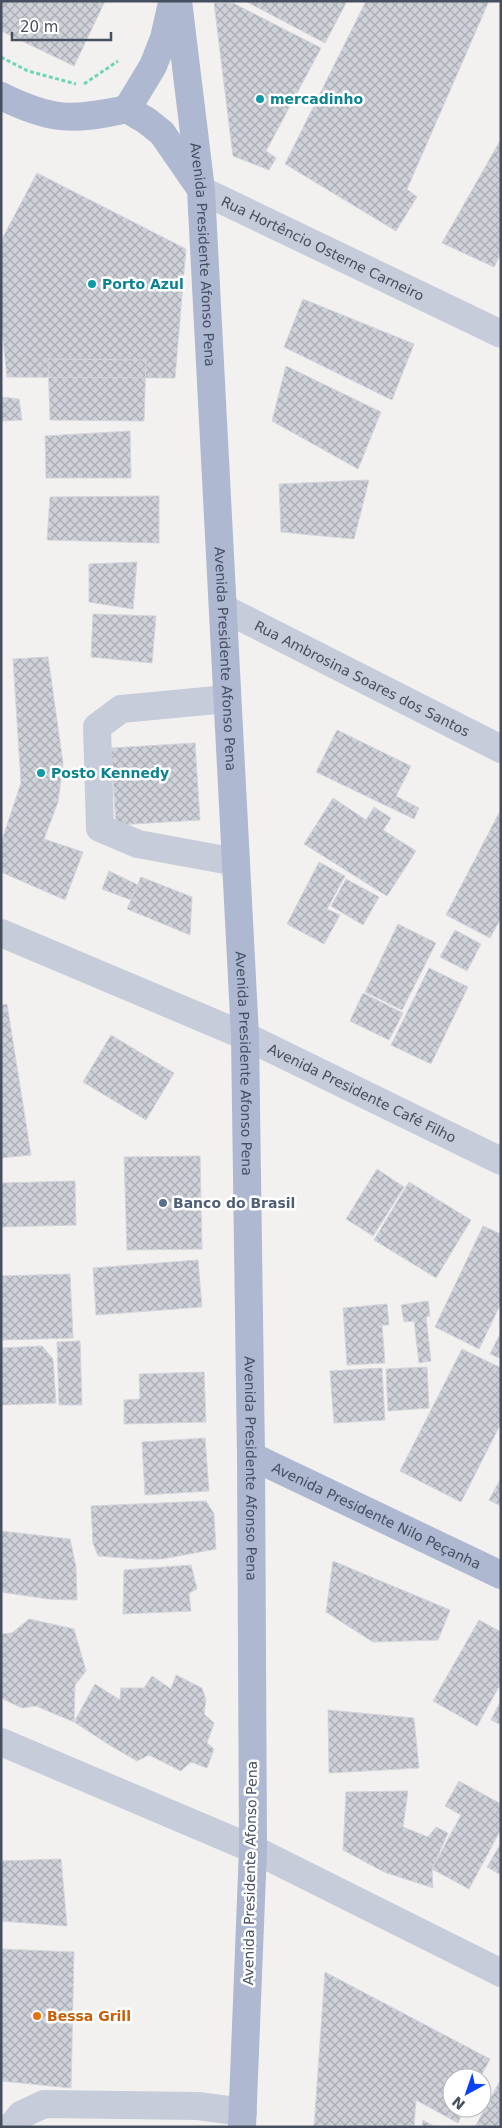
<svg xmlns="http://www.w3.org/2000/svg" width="502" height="2128" viewBox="0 0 502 2128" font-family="'DejaVu Sans',sans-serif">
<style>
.building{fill:url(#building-cross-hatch);stroke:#d4d4dc}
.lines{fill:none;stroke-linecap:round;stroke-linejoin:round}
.path{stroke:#70d5b7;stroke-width:3;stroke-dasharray:4 2.5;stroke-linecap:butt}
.minor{stroke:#c6ccd9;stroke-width:28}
.major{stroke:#aeb8d1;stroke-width:28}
.culture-dot{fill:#0f9aa8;stroke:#fff;stroke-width:2}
.service-dot{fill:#5c6f8a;stroke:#fff;stroke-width:2}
.food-dot{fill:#e8710a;stroke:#fff;stroke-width:2}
.labels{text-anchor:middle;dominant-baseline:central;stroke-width:5;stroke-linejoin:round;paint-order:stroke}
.culture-label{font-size:14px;font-weight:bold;fill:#0d838f;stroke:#fff;text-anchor:start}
.street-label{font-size:14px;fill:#464f60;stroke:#fff}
.service-label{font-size:14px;font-weight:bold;fill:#4e5e75;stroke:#fff;text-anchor:start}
.food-label{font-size:14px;font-weight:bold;fill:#c56008;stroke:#fff;text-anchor:start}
</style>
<defs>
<pattern id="building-cross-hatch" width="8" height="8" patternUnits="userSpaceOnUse" patternTransform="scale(1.25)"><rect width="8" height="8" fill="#cfd1d8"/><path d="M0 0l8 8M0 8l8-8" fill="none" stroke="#aaacb3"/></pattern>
</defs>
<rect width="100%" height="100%" fill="#f3f1f0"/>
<!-- building -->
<path class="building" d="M1,1H105L74,66L1,31Z
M245,1H347L325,43Z
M366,1H489L407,189L417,197L396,231L285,164Z
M214,3H233L321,48L266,151L276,158L269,170L233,156Z
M500,141L501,253L494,267L442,243Z
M37,173L186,249L175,378L7,377L1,320V241Z
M303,299L414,344L392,400L284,347Z
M48,359L146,360L144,421L50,420Z
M286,366L381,412L358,469L272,421Z
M1,397L19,399L22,420L1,421Z
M130,431L131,478H46L45,436Z
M369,480L354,539L281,532L279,484Z
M159,496V543L47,540L50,497Z
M137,562L133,609L89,602V564Z
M93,614L156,616L152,663L91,657Z
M48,657L63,763L58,802L44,839L83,852L65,900L1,872V843L21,783L13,659Z
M337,730L411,766L396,796L419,808L414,819L316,772Z
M195,743L200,820L116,825L111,748Z
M333,798L366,820L374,807L391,818L383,830L416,851L387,896L304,844Z
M499,813L501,814V918L490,938L446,915Z
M319,862L345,876L327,909L340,915L324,944L287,924Z
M109,871L138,885L131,900L102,889Z
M141,877L192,897L190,935L127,909Z
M346,879L379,897L363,925L331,906Z
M398,924L436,943L402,1010L365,992Z
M455,930L481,944L467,971L440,957Z
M429,968L468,987L431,1064L391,1045Z
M363,993L403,1013L389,1040L350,1021Z
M7,1004L31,1155L1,1158V1005Z
M111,1035L174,1073L146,1120L83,1082Z
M200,1156L202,1249L127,1250L124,1157Z
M377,1169L404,1187L373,1236L346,1219Z
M75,1181L76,1225L1,1227V1183Z
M409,1182L471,1220L436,1278L374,1240Z
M483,1226L501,1234V1303L479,1349L435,1327Z
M198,1260L202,1307L96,1315L93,1268Z
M70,1274L73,1338L2,1340L1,1276Z
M428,1301L430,1316L426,1317L431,1361L419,1363L414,1321L404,1322L401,1305Z
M387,1304L389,1325H382L385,1363L347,1365L343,1308Z
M501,1332V1359L490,1354Z
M80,1341L82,1405H59L57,1342Z
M42,1346L53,1359L56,1403L1,1405V1348Z
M462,1349L501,1368V1423L461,1502L400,1471Z
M427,1367L429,1408L388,1411L386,1369Z
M382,1368L385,1420L334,1423L330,1371Z
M204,1372L206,1422L124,1424V1400L140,1399L139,1374Z
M205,1438L209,1491L145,1495L142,1442Z
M501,1478V1506L489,1500Z
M206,1501L214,1514L216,1549L162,1559H138L98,1556L93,1543L91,1506Z
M1,1531L70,1539L76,1567L77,1600L48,1599L1,1592Z
M333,1561L450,1610L438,1640L373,1642L326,1612Z
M191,1565L197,1589L189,1593L191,1611L123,1614L124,1570Z
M29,1619L74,1629L86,1671L75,1685L74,1722L36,1706L22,1708L1,1698V1634L12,1633Z
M479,1620L501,1632V1683L477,1726L433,1701Z
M176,1675L202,1688L206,1700L204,1714L214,1723L207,1743L214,1749L207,1768L191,1762L181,1771L149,1755L137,1761L111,1746L74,1722L95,1684L120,1700L121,1688H144L152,1676L171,1689Z
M501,1700V1725L491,1720Z
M328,1710L414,1718L419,1768L329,1773Z
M459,1781L501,1804V1829L469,1889L432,1869L461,1815L445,1806Z
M408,1791L403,1827L428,1837L436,1827L448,1833L432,1869L433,1888L384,1872L343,1850L346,1792Z
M501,1843V1875L487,1867Z
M61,1859L67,1926L1,1921V1861Z
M1,1949L74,1952L71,2088L1,2081Z
M325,1972L490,2059L480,2078H452V2108H465L458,2123L416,2100L414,2127H314Z
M501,2079V2127H475Z
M423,2120L435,2127H422Z"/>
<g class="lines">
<!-- path -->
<path class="path" d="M1,57L28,71L76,84
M84,84L118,61"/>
<!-- minor -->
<g class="minor">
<path id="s1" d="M201,190L501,334"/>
<path id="s2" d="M223,608L501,749"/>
<path d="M227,699L121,709L97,727L100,828L138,844L236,862"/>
<path id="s3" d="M1,933L245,1036L501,1161"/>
<path d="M1,1742L253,1849L501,1973"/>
<path d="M11,2127L21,2115L44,2104L198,2106L243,2112"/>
</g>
<!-- major -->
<g class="major">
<path id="s4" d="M178,1L201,190L245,1036L251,1456L253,1849L242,2127"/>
<path d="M1,96C52,121 72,121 127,109L147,121L162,133L198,185"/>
<path d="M127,109L153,66L164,38L172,3"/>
<path id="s5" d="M251,1456L501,1575"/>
</g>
</g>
<!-- markers -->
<g class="culture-dot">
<circle cx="260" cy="99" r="5"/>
<circle cx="92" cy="284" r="5"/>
<circle cx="41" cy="773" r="5"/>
</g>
<circle class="service-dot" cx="163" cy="1203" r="5"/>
<circle class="food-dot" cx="37" cy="2016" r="5"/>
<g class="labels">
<!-- culture labels -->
<g class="culture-label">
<text x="270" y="99">mercadinho</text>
<text x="102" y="284">Porto Azul</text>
<text x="51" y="773">Posto Kennedy</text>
</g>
<!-- street labels -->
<g class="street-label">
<text stroke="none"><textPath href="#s1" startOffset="135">Rua Hortêncio Osterne Carneiro</textPath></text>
<text stroke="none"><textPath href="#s4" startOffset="255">Avenida Presidente Afonso Pena</textPath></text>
<text stroke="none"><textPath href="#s4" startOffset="660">Avenida Presidente Afonso Pena</textPath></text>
<text stroke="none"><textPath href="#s2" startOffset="156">Rua Ambrosina Soares dos Santos</textPath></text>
<text stroke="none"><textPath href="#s4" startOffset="1065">Avenida Presidente Afonso Pena</textPath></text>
<text stroke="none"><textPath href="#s3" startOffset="395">Avenida Presidente Café Filho</textPath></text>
<text stroke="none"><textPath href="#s4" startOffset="1470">Avenida Presidente Afonso Pena</textPath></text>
<text stroke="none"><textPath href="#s5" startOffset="139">Avenida Presidente Nilo Peçanha</textPath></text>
<text transform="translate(250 1873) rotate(-89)">Avenida Presidente Afonso Pena</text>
</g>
<!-- service labels -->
<g class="service-label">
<text x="173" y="1203">Banco do Brasil</text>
</g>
<!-- food labels -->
<g class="food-label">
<text x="47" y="2016">Bessa Grill</text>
</g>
</g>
<!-- border -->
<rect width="502" height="2128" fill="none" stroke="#464f60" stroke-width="5"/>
<!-- north arrow -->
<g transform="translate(467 2093) rotate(220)"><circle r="24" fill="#ffffff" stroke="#b5b9bf"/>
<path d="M0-4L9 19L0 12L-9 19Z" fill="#0840f5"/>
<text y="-8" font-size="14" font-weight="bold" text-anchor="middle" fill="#464f60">N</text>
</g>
<!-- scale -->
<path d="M12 32v8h99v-8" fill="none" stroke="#464f60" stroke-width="2.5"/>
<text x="20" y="32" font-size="15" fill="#464f60" stroke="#ffffff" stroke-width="4" paint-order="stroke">20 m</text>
</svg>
